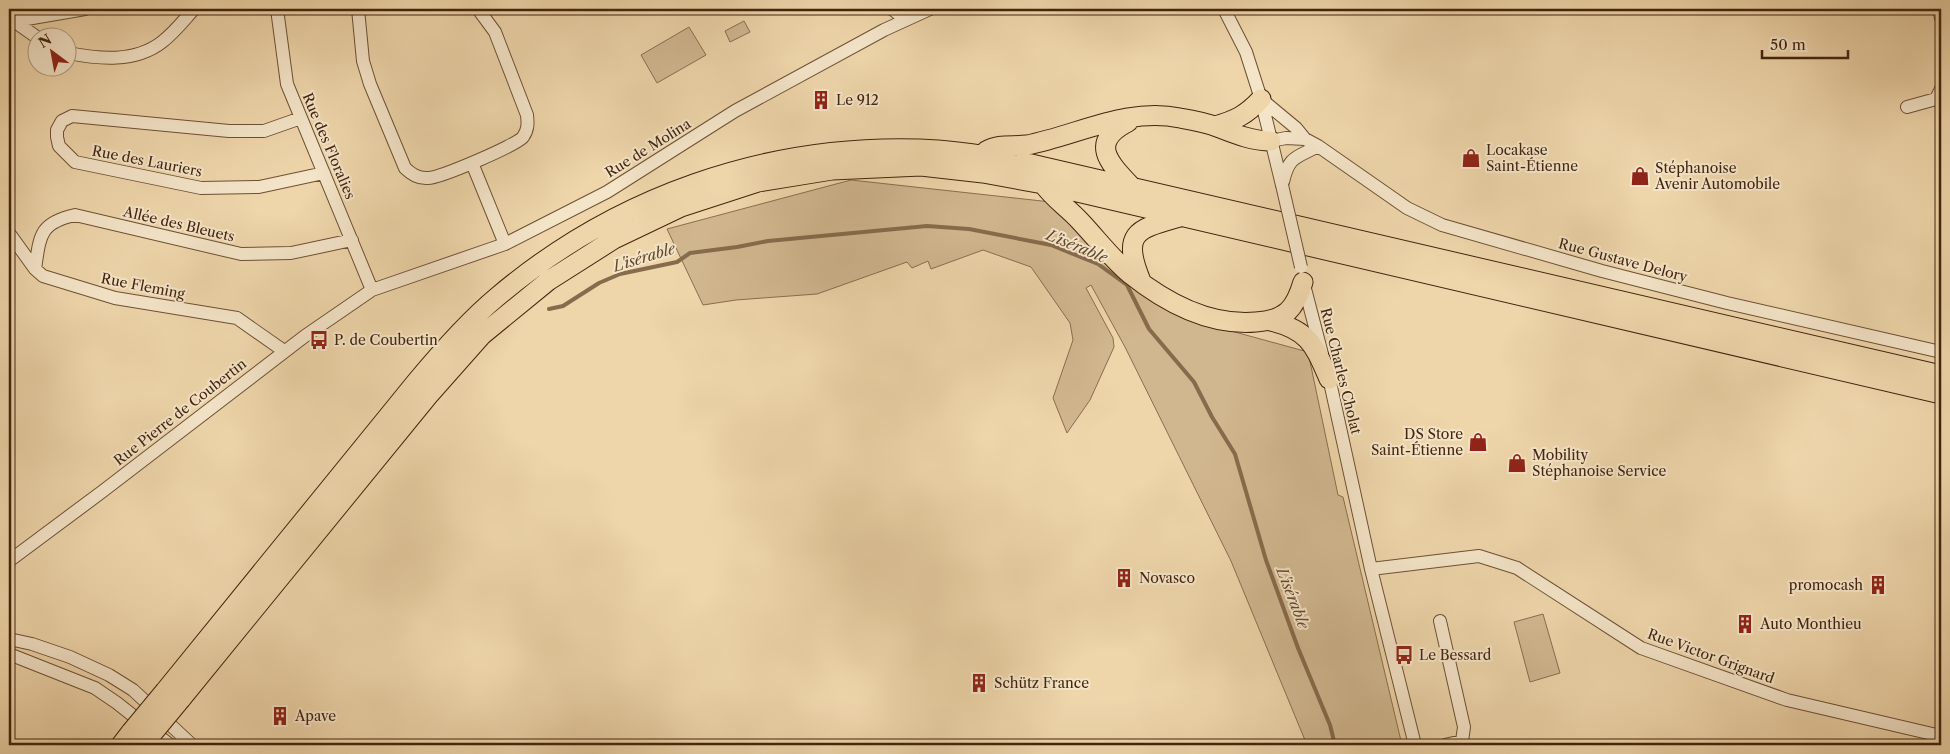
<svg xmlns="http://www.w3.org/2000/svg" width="1950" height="754" viewBox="0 0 1950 754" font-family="'Libre Caslon Text',serif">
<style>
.green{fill:#d1b78f;stroke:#8a6e4e}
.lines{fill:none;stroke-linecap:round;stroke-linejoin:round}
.stream{stroke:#866b4c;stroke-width:4}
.minor-casing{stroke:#6d5135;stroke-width:14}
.highway-casing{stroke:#42250e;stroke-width:21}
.minor{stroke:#f4e4c8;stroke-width:12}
.highway{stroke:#eed5aa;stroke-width:19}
.minor-bridge-casing{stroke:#6d5135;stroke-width:14;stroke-linecap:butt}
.highway-bridge-casing{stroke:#42250e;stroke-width:21;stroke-linecap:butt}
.minor-bridge{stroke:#f4e4c8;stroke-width:12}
.highway-bridge{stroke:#eed5aa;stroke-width:19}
.labels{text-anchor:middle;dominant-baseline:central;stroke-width:4;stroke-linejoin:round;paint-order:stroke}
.poi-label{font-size:14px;fill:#42250e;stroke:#f4e4c8;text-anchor:start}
.street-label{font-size:14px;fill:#42250e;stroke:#f4e4c8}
.water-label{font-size:15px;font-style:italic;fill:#64482d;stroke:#f4e4c8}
</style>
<rect width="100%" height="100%" fill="#eed5aa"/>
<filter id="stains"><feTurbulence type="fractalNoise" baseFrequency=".004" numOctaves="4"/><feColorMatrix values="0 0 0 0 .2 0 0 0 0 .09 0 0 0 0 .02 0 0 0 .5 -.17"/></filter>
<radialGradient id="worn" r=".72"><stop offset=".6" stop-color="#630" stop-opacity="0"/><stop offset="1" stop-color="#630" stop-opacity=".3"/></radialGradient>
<!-- green -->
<path class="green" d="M744,21L750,32L730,42L725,31Z
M689,27L706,55L657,83L641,55Z
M851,180L1051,202L1180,317L1308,352L1338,495L1343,497L1402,745H1307L1231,561L1125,347L1091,285L1086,288L1113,338L1114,347L1090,400L1067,433L1053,398L1073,340L1070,323L1031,267L983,250L931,269L928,261L912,268L907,262L817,294L736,300L703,305L667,229Z
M1543,614L1560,673L1530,682L1514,622Z"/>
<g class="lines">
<!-- stream -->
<path class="stream" d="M549,309L563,306L599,283L620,274L677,262L690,253L737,247L768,241L927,226L969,229L1051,245L1098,264L1127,285L1149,329L1194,382L1212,417L1235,454L1266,560L1298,648L1330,725L1335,745"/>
<!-- minor casing -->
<g class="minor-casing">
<path id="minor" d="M277,9L287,84L372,290
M358,9L363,61L370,84L405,168C411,174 418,179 428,178C440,178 517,145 523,137C528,130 528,124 527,115L495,32L478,9
M892,9L905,19
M1224,9L1246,52L1261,99L1282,185
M1939,9L1941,18
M11,19L38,38
M15,21L85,9
M68,53C99,59 135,63 162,42C174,33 184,20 194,9
M1261,99L1296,128L1305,139L1318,146L1407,208L1442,225L1602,271L1727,303L1941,352
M1907,107L1936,99L1941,89
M301,118L264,131H229L72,116L62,121L57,130V137L59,146L75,162L201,188L259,187L324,173
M1271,141L1286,138L1305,139
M472,163L505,244
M1283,182C1289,155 1297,158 1318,146
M9,233L35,269L43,276L115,298L237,318L284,351
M35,269C40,236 39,223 75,215L241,254L291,253L352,240
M1303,281L1322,354
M1328,373L1371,569L1415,745
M9,561L103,491L305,336L372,290L505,244L607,192L735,111L884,30L930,9
M1371,569L1479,556L1517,568L1641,648L1787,700L1941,736
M1440,621L1464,727L1462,741L1445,745
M9,639L32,644L70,657L109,675L133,690L192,745
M9,654L95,688L117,703L170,745"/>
</g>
<!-- highway casing -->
<g class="highway-casing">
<path id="highway" d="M1128,122C1089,142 1108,162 1131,186
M1215,126C1236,120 1246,115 1261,99
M986,151C999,143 1013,147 1027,145C1078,135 1127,107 1180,118C1192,120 1205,122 1217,127C1235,134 1252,141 1271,141
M1043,184C1055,200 1067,207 1080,221C1097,239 1112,259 1130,274C1165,302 1210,326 1256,322C1286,320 1295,309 1303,282
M1141,281C1120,230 1139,229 1183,216
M1271,321C1310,331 1314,345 1329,379
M165,691L416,382C441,352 467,322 497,297C615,197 765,144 920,149C951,150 983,155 1014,160L1941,375
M181,699L428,396L482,335L548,281L614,239L681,207L758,182L832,170L921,166L983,173L1043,184L1941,394
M121,745L131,732"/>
</g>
<!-- minor -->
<use href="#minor" class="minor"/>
<!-- highway -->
<use href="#highway" class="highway"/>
<!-- minor-bridge casing -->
<g class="minor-bridge-casing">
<path id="minor-bridge" d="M1282,185L1301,267"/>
</g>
<!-- highway-bridge casing -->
<g class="highway-bridge-casing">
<path id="highway-bridge" d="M131,732L165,691
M143,745L181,699"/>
</g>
<!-- minor-bridge -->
<use href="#minor-bridge" class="minor-bridge"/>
<!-- highway-bridge -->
<use href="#highway-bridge" class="highway-bridge"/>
</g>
<!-- icons -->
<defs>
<g id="building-bare" transform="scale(1.5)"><path d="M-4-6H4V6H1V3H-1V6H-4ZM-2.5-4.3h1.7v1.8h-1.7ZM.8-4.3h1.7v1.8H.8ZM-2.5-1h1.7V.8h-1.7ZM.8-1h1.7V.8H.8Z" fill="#8f2418" stroke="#f4e4c8" stroke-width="2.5" paint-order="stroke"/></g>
<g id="shop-bare" transform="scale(1.5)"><path d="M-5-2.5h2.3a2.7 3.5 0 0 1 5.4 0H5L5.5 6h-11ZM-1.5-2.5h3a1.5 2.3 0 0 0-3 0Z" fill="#8f2418" stroke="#f4e4c8" stroke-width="2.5" paint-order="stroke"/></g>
<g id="bus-bare" transform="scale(1.5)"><path d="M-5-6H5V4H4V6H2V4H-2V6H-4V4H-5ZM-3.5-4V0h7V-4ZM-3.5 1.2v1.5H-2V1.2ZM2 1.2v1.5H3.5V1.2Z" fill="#8f2418" stroke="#f4e4c8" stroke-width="2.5" paint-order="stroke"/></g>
</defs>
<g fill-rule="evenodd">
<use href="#building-bare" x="821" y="100"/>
<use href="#shop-bare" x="1471" y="158"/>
<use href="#shop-bare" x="1640" y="176"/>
<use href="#bus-bare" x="319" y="340"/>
<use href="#shop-bare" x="1478" y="442"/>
<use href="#shop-bare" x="1517" y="463"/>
<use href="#building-bare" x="1124" y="578"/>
<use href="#building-bare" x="1878" y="585"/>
<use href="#building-bare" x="1745" y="624"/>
<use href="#bus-bare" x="1404" y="655"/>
<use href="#building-bare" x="979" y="683"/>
<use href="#building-bare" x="280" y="716"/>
</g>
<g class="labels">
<!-- poi labels -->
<g class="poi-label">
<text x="836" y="100">Le 912</text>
<text x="1486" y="150">Locakase<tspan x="1486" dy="16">Saint-Étienne</tspan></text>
<text x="1655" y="168">Stéphanoise<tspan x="1655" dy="16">Avenir Automobile</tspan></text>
<text x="334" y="340">P. de Coubertin</text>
<text x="1463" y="434" text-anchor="end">DS Store<tspan x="1463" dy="16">Saint-Étienne</tspan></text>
<text x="1532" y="455">Mobility<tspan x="1532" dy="16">Stéphanoise Service</tspan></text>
<text x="1139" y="578">Novasco</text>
<text x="1863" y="585" text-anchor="end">promocash</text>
<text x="1760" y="624">Auto Monthieu</text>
<text x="1419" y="655">Le Bessard</text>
<text x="994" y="683">Schütz France</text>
<text x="295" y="716">Apave</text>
</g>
<!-- street labels -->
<g class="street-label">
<text transform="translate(329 146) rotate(67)">Rue des Floralies</text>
<text transform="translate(648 148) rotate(-32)">Rue de Molina</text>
<text transform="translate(147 161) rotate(11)">Rue des Lauriers</text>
<text transform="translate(179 224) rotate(13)">Allée des Bleuets</text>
<text transform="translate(1623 260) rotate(15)">Rue Gustave Delory</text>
<text transform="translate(143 286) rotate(11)">Rue Fleming</text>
<text transform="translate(1341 371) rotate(76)">Rue Charles Cholat</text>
<text transform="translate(180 412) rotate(-38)">Rue Pierre de Coubertin</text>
<text transform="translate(1711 656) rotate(20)">Rue Victor Grignard</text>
</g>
<!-- water labels -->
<g class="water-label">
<text transform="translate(1077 246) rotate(22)">L'isérable</text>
<text transform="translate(644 257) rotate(-17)">L'isérable</text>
<text transform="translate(1293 598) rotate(69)">L'isérable</text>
</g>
</g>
<!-- margin -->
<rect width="1950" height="754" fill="none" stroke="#eed5aa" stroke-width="30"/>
<rect x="10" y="10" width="1930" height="734" fill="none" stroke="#42250e" stroke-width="2.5"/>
<rect x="15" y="15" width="1920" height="724" fill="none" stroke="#42250e"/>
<!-- north arrow -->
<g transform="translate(52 52) rotate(328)"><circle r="24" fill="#f4e4c8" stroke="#ad987e"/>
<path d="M0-4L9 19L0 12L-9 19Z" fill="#8f2418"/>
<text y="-8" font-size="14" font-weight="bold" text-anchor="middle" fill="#42250e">N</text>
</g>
<!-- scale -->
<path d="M1762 50v8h86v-8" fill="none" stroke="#42250e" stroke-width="2.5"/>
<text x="1770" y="50" font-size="15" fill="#42250e" stroke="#f4e4c8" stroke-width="4" paint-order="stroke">50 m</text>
<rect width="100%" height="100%" filter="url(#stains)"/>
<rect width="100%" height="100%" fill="url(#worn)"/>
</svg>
